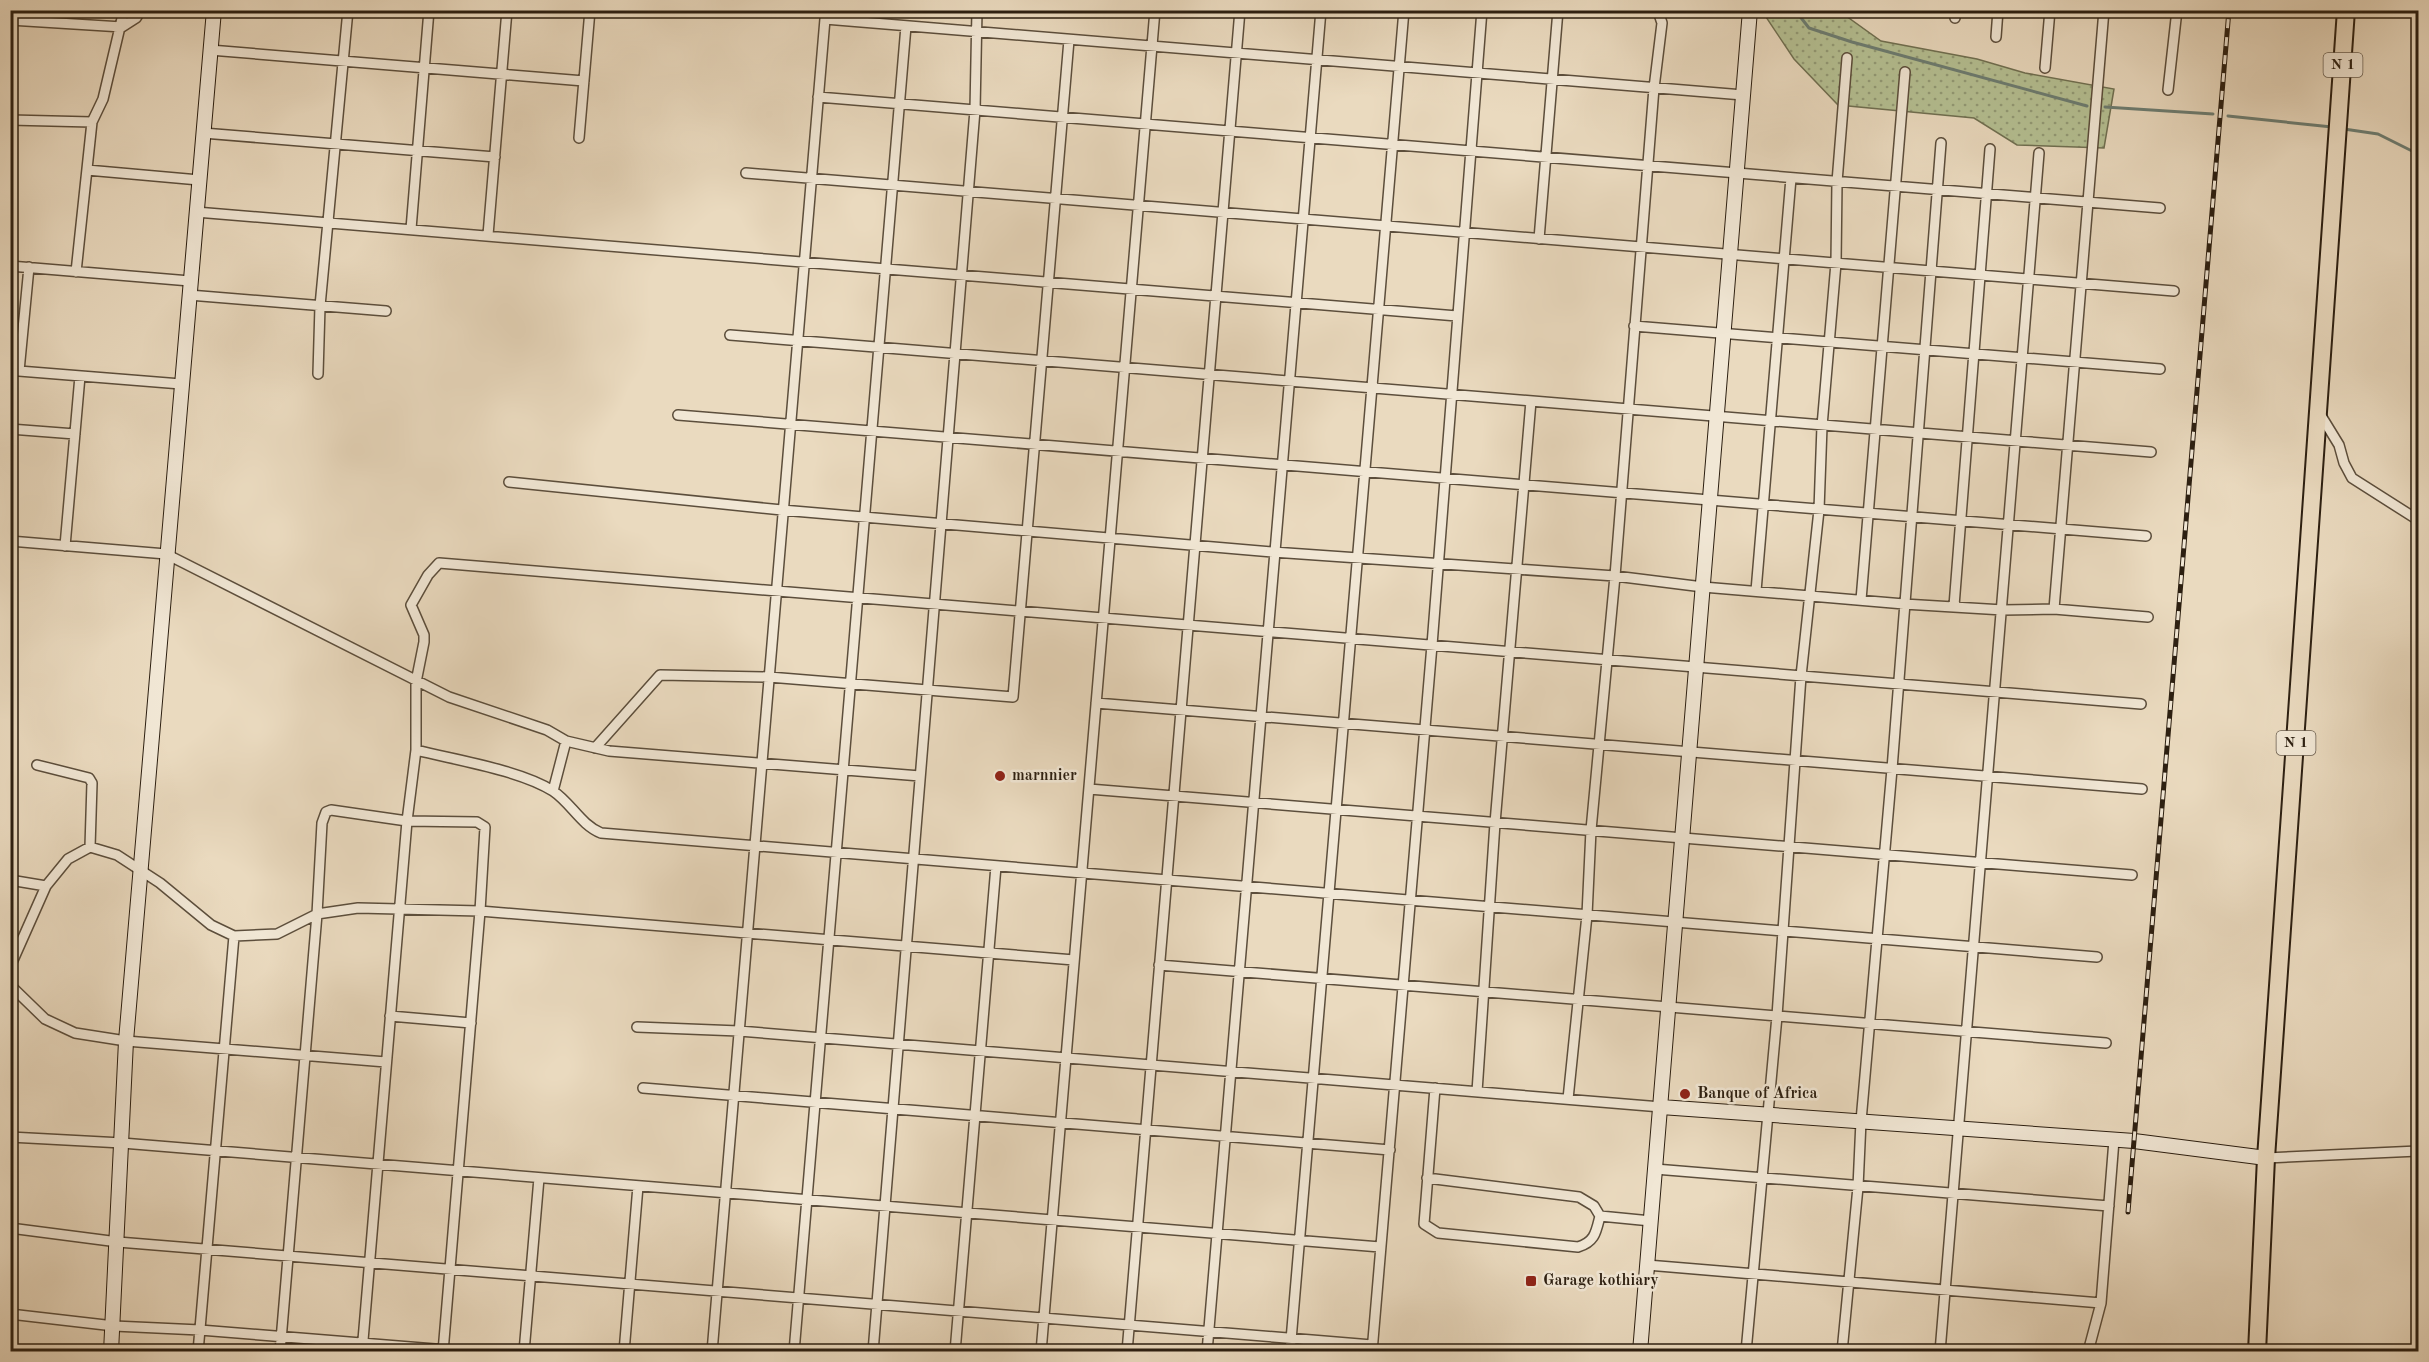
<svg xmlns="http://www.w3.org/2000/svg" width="2429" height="1362" viewBox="0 0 2429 1362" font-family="'Old Standard TT',serif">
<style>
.green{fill:url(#green-dots);stroke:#707052;stroke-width:1.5}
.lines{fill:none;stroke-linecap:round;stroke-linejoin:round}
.stream{stroke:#6d7d72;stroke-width:3}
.street-casing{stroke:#5c4e3c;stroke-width:12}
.secondary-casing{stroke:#2c1f11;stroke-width:16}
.highway-casing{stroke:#2c1f11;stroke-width:20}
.street{stroke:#f1e7d5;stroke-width:9}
.secondary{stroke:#f1e7d5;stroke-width:14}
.highway{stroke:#eadabf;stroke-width:16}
.rail-casing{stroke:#2c1f11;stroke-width:5}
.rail{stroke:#f1e7d5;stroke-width:3;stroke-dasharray:9;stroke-linecap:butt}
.poi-dot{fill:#8f2418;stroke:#f1e7d5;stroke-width:2}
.labels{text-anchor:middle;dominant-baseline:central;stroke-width:5;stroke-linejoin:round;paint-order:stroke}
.shield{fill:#f1e7d5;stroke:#675b4c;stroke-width:1.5}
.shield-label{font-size:15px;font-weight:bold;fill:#2c1f11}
.poi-label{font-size:16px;font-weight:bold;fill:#2c1f11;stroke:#f1e7d5;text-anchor:start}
</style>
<defs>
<pattern id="green-dots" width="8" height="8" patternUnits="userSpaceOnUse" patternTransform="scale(1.5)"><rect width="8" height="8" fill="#b5c093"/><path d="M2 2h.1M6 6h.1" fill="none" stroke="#939b77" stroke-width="1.8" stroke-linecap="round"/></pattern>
</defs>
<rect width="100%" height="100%" fill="#eadabf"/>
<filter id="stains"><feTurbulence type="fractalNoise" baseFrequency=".00333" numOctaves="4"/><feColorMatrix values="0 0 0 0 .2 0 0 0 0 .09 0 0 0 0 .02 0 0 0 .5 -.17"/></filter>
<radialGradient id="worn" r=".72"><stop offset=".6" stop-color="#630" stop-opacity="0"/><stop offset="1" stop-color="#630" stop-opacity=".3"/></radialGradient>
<!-- green -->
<path class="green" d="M1762,11H1839L1881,41L1977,59L2025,73L2114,89L2104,148L2017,145L1974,118L1838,105L1794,59Z"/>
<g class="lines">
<!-- stream -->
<path class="stream" d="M1795,10L1809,28L1852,42L2087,106
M2105,107L2213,114
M2228,116L2332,127
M2344,129L2378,134L2418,154"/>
<!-- street casing -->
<g class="street-casing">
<path id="street" d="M1955,18V10
M10,20L122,27L136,18L141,10
M1996,37L1998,10
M210,50L584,81
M2045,68L2050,10
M2168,90L2177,10
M818,97L2160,208
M10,120L92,122L103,99L124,10
M203,133L495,157
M579,138L590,10
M87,170L199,180
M746,173L2174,291
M196,212L1457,316
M411,229L429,10
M488,235L507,10
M1539,239L1558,10
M10,266L190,281
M29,267L19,371L181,384
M76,272L92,122
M189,295L386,311
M1634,326L2160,369
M730,335L2151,452
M318,374L320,306L348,10
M2320,414L2339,445L2344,463L2352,478L2418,520
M678,415L2146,536
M10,429L75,434
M509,482L782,510L1273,552L1615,576L1703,587L1904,604L2003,610L2054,609L2148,617
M10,541L166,554L449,697L547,730L566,741L609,751L920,776
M65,546L80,376
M1756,591L1791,178
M1861,600L1905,72
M1954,606L1990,149
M2054,609L2104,10
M1096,703L2142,789
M595,748L660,675L769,677L1013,697L1069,40
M416,750C455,760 520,770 553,791C571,803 581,825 601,833L2097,957
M37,765L89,778L92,783L90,847
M1089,789L2132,875
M553,791L566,741
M10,880L46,886
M1159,965L2106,1043
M10,967L46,886L68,859L90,847L117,855L160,883L211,925L234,936L277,934L317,914L358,908L480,911L1074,960
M10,985L45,1019L75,1033L126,1041L386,1062
M390,1016L471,1023
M637,1027L739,1031L1661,1107
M643,1088L1390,1150
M1435,1088L1424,1224L1438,1233L1578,1247C1595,1242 1596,1232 1600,1216
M1477,1092L1495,823L1531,401
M1568,1099L1587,915L1591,830L1615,576L1654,88L1662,23L1659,14L1653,10
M10,1137L122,1143L1380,1247
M2266,1158L2418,1151
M1655,1169L2109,1206
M1427,1178L1579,1197L1594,1206L1600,1216L1651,1221
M10,1228L118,1242L1372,1345
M1647,1265L2101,1303
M10,1314L114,1326L200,1330L472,1352
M198,1352L234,936
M280,1352L317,914L322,823L326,812L331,810L407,821L477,822L485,827L480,911L443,1352
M362,1352L407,821L416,750V682L424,642V635L411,605L428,575L439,563L2141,704
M524,1352L539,1178
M624,1352L638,1186
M712,1352L825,19L1743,95
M794,1352L906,26
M873,1352L975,110L977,10
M955,1352L996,866
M1041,1352L1155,10
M1127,1352L1240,10
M1207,1352L1321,10
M1290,1352L1404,10
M1372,1352L1432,645L1482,10
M1746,1352L1777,1016L1801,676L1819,510L1822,426L1836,263L1837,182L1847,58
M1842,1352L1858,1187L1861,1121L1892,769L1941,143
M1940,1352L2039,153
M2088,1352L2101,1303L2114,1140"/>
</g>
<!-- secondary casing -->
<g class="secondary-casing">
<path id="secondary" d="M1661,1107L2134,1141L2266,1158
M111,1352L126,1041L214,10
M1640,1352L1750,10"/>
</g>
<!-- highway casing -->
<g class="highway-casing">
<path id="highway" d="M2257,1352L2266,1158L2346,10"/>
</g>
<!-- street -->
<use href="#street" class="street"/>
<!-- secondary -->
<use href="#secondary" class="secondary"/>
<!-- highway -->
<use href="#highway" class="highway"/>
<!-- rail casing -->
<g class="rail-casing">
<path id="rail" d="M2128,1212L2229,10"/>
</g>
<!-- rail -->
<use href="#rail" class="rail"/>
</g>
<!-- markers -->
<g class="poi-dot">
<circle cx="1000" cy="776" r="6"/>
<circle cx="1685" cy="1094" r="6"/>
<rect x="1525" y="1275" width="12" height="12" rx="3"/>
</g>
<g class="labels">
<!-- shield labels -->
<g class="shield">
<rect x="2323.5" y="53" width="39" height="24" rx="4.5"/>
<rect x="2276.5" y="731" width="39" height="24" rx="4.5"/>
</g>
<g class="shield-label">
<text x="2343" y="65">N 1</text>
<text x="2296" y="743">N 1</text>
</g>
<!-- poi labels -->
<g class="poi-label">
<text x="1012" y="776">marnnier</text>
<text x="1697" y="1094">Banque of Africa</text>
<text x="1543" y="1281">Garage kothiary</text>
</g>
</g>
<!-- margin -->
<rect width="2429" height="1362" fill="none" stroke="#eadabf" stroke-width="36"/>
<rect x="12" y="12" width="2405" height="1338" fill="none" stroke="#2c1f11" stroke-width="3"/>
<rect x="18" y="18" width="2393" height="1326" fill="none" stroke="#2c1f11" stroke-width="1.5"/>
<rect width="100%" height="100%" filter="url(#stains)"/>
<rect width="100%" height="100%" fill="url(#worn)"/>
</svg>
